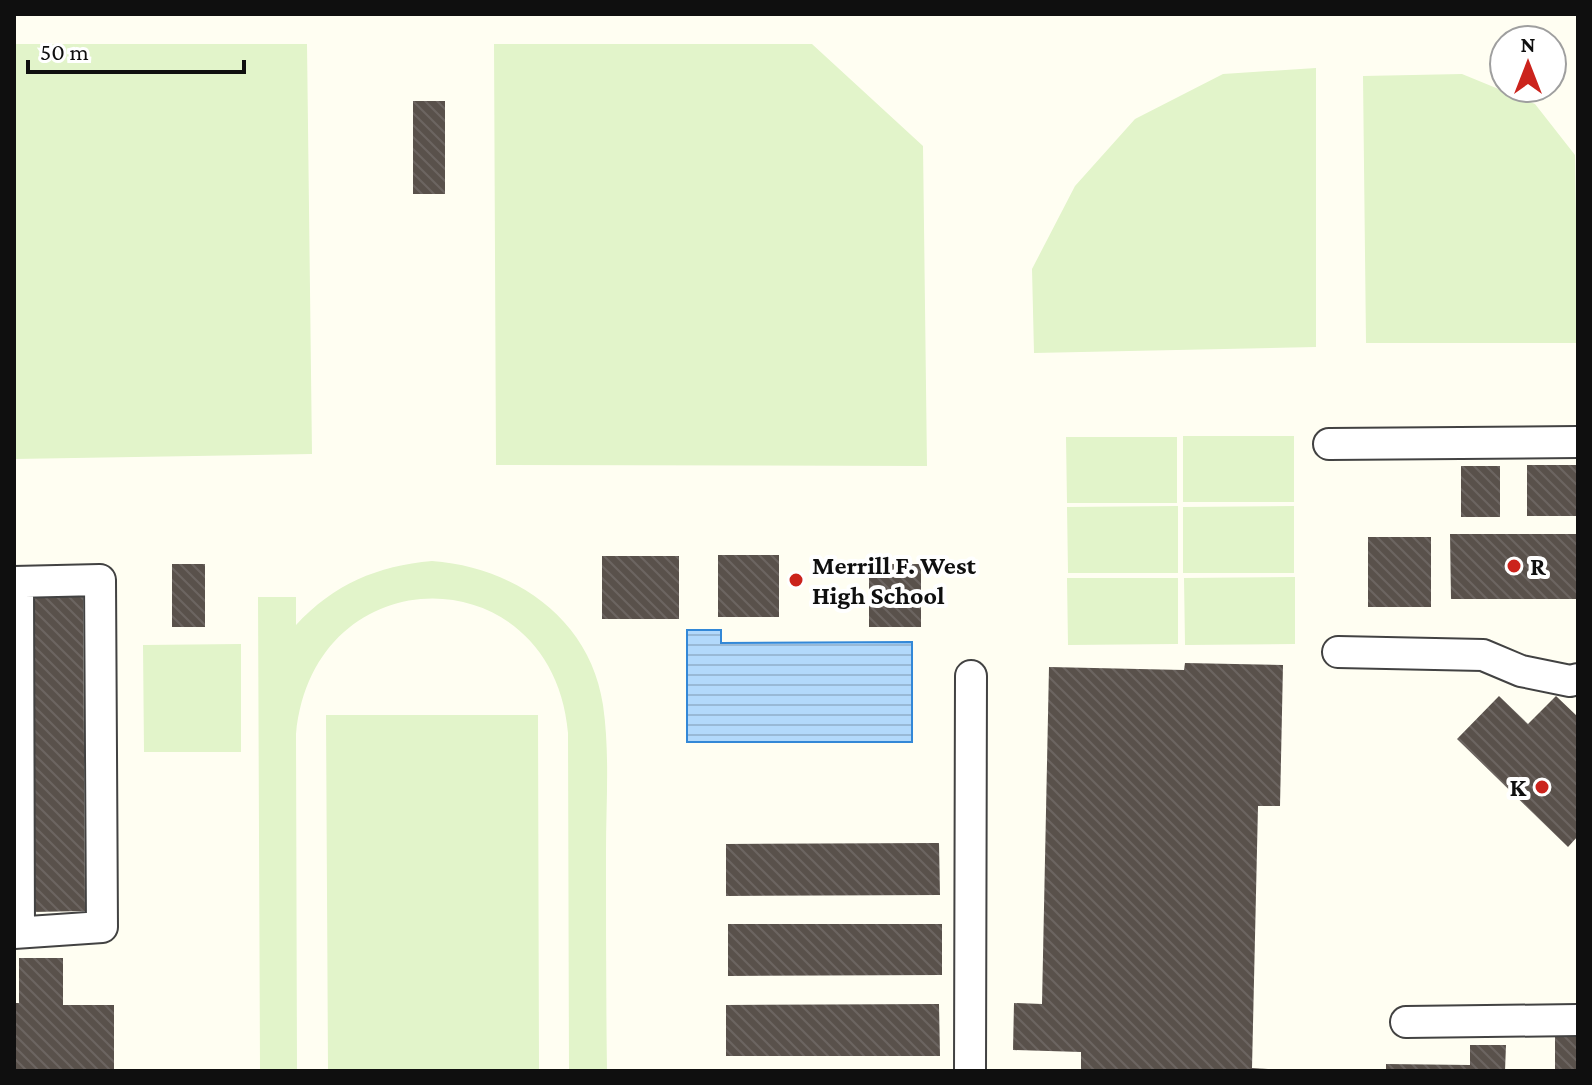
<svg xmlns="http://www.w3.org/2000/svg" width="1592" height="1085" viewBox="0 0 1592 1085" font-family="'Crimson Pro',serif">
<style>
.pitch{fill:#e2f4ca}
.water{fill:url(#water-rules);stroke:#3388d7;stroke-width:2}
.building{fill:url(#building-back-hatch)}
.lines{fill:none;stroke-linecap:round;stroke-linejoin:round}
.minor-casing{stroke:#424242;stroke-width:34}
.minor{stroke:#fff;stroke-width:30}
.poi-dot{fill:#cb231c;stroke:#fff;stroke-width:3}
.labels{text-anchor:middle;dominant-baseline:central;stroke-width:8;stroke-linejoin:round;paint-order:stroke}
.poi-label{font-size:26px;font-weight:bold;fill:#0f0f0f;stroke:#fff;text-anchor:start}
</style>
<defs>
<pattern id="water-rules" width="6" height="5" patternUnits="userSpaceOnUse" patternTransform="scale(2)"><rect width="6" height="5" fill="#b2d9fb"/><path d="M0 2.5h6" fill="none" stroke="#98b9d6"/></pattern>
<pattern id="building-back-hatch" width="6" height="6" patternUnits="userSpaceOnUse" patternTransform="scale(2)"><rect width="6" height="6" fill="#59514b"/><path d="M-1 5l2 2M0 0l6 6M5-1l2 2" fill="none" stroke="#6c6561"/></pattern>
</defs>
<rect width="100%" height="100%" fill="#fffef2"/>
<!-- pitch -->
<path class="pitch" d="M14,44H307L312,454L14,459Z
M494,44H812L923,146L927,466L496,465Z
M1316,68V347L1034,353L1032,269L1075,186L1135,119L1223,74Z
M1462,74L1535,104L1575,155L1578,343H1366L1363,76Z
M1183,436H1294V502H1183Z
M1066,437H1177V503H1067Z
M1178,506V573H1068L1067,507Z
M1294,506V573H1183V507Z
M432,561C514,567 590,618 603,705C610,753 606,804 606,852C606,925 606,998 607,1071H569L568,733C553,555 314,552 296,734L297,1071H260L258,597H296V625C334,584 377,566 432,561Z
M1295,577V644L1185,645L1184,578Z
M1067,578H1178V644L1068,645Z
M241,644V752H144L143,645Z
M326,715H538L539,1071H328Z"/>
<!-- water -->
<path class="water" d="M687,630H721V643L912,642V742H687Z"/>
<!-- building -->
<path class="building" d="M413,101H445V194H413Z
M1527,465H1578V516H1527Z
M1461,466H1500V517H1461Z
M1450,534H1578V599H1451Z
M1368,537H1431V607H1368Z
M718,555H779V617H718Z
M602,556H679V619H602Z
M172,564H205V627H172Z
M869,564H921V627H869Z
M83,589L85,911L32,912L30,590Z
M1185,663L1283,665L1280,806H1258L1252,1068L1296,1071H1081V1052L1013,1050L1014,1003L1042,1004L1049,667L1184,670Z
M1499,696L1528,724L1556,696L1578,717V836L1568,847L1457,739Z
M939,843L940,895L726,896V844Z
M728,924H942V975L728,976Z
M19,958H63V1005H114V1071H14V1003H19Z
M939,1004L940,1056H726V1005Z
M1555,1029H1578V1071H1555Z
M1470,1045H1506L1505,1071H1386V1064L1470,1065Z"/>
<g class="lines">
<!-- minor casing -->
<g class="minor-casing">
<path id="minor" d="M1329,444L1578,442
M14,582L100,580L102,927L14,933
M18,582L19,931
M1338,652L1483,655L1521,671L1570,681L1578,679
M1406,1022L1578,1020
M970,1071L971,676"/>
</g>
<!-- minor -->
<use href="#minor" class="minor"/>
</g>
<!-- markers -->
<g class="poi-dot">
<circle cx="1514" cy="566" r="8"/>
<circle cx="796" cy="580" r="8"/>
<circle cx="1542" cy="787" r="8"/>
</g>
<g class="labels">
<!-- poi labels -->
<g class="poi-label">
<text x="812" y="565">Merrill F. West<tspan x="812" dy="30">High School</tspan></text>
<text x="1530" y="566">R</text>
<text x="1526" y="787" text-anchor="end">K</text>
</g>
</g>
<!-- border -->
<rect width="1592" height="1085" fill="none" stroke="#0f0f0f" stroke-width="32"/>
<!-- north arrow -->
<g transform="translate(1528 64)"><circle r="38" fill="#ffffff" stroke="#9f9f9f" stroke-width="2"/>
<path d="M0-6L14 30L0 20L-14 30Z" fill="#cb231c"/>
<text y="-12" font-size="22" font-weight="bold" text-anchor="middle" fill="#0f0f0f">N</text>
</g>
<!-- scale -->
<path d="M28 60v12h216v-12" fill="none" stroke="#0f0f0f" stroke-width="4"/>
<text x="40" y="60" font-size="24" fill="#0f0f0f" stroke="#ffffff" stroke-width="6" paint-order="stroke">50 m</text>
</svg>
